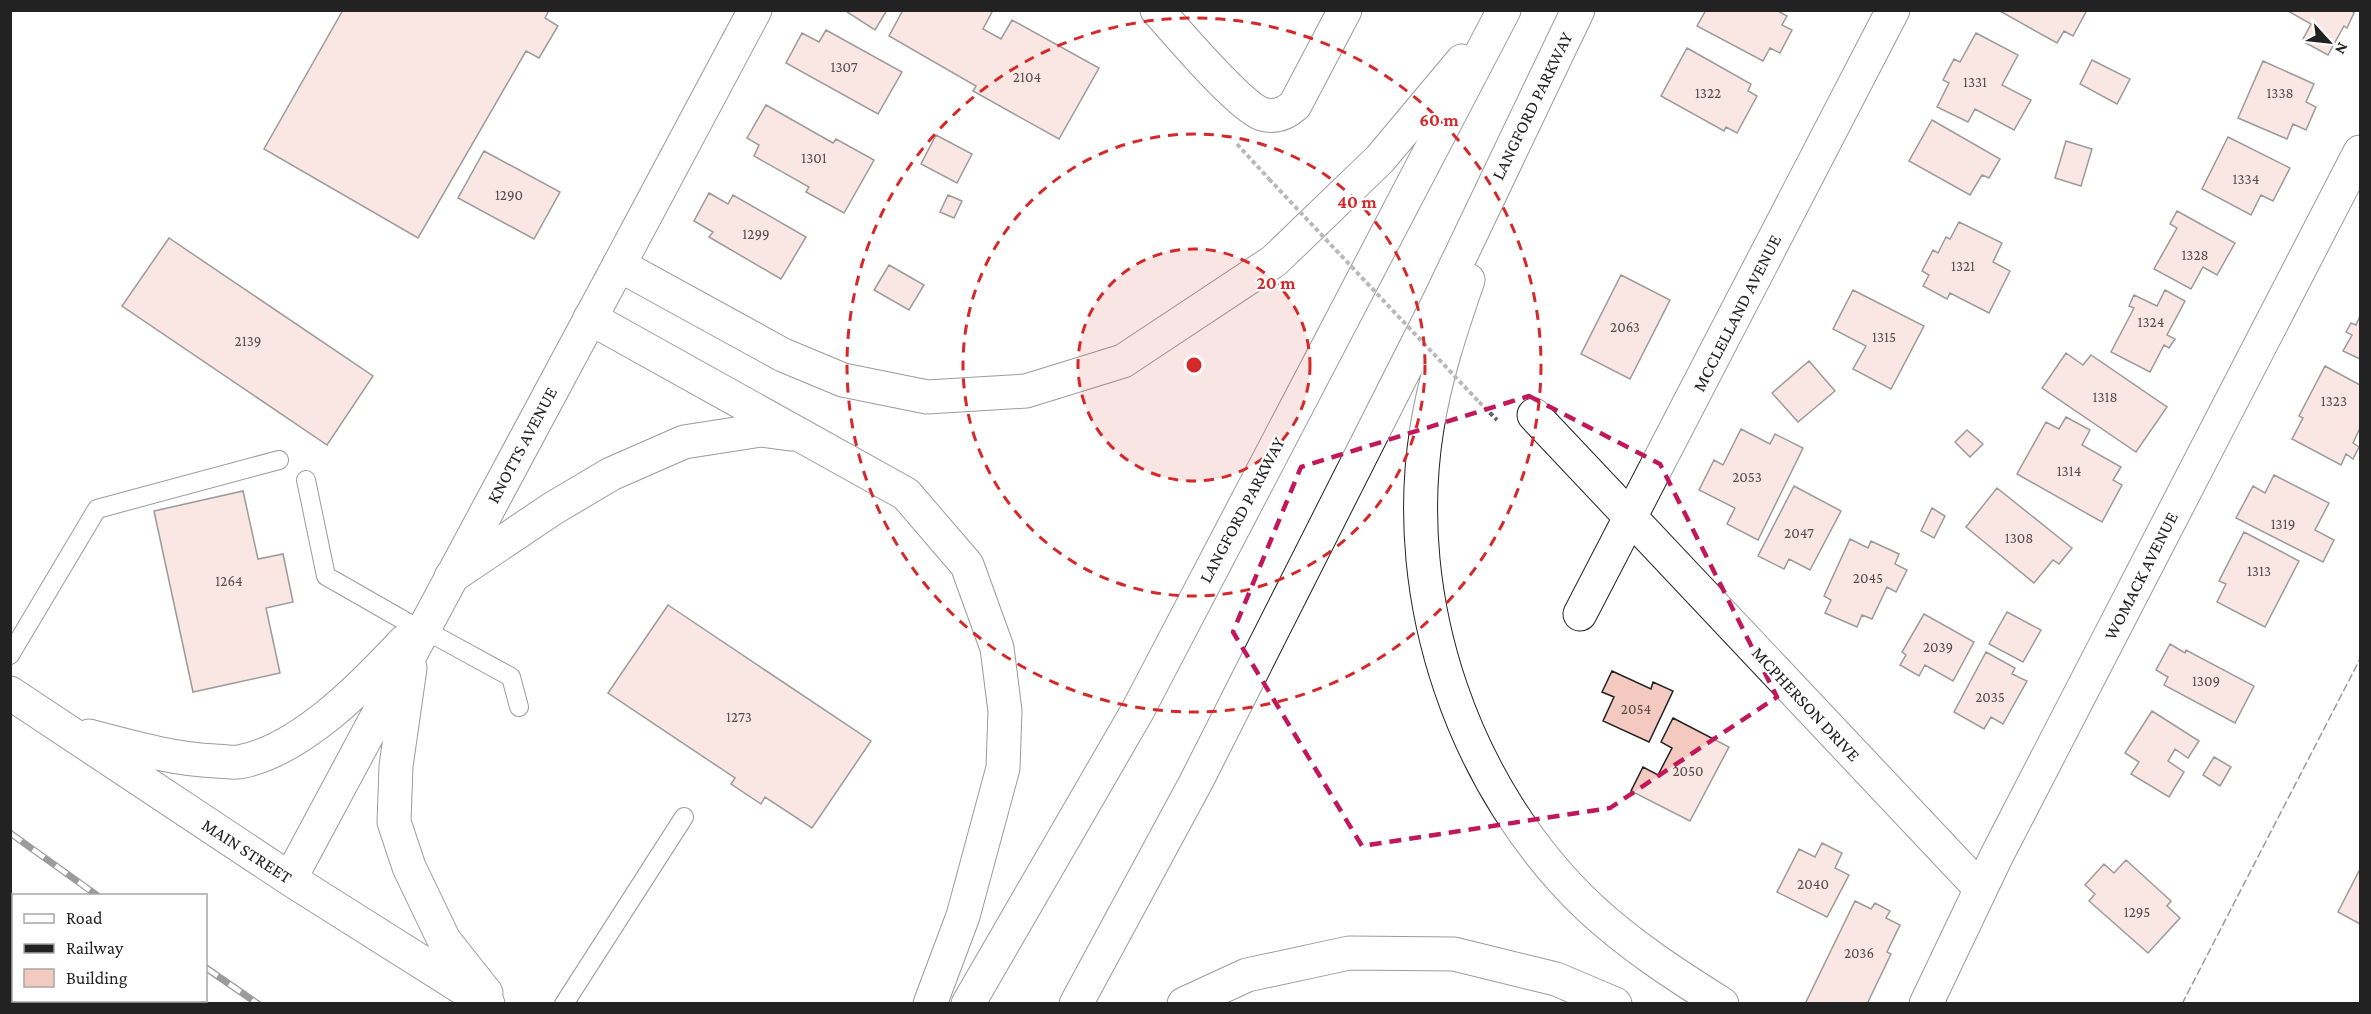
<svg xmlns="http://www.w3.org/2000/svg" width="2371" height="1014" viewBox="0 0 2371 1014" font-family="'Crimson Pro',serif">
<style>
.building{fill:#f3c9c0;stroke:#222;stroke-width:1.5}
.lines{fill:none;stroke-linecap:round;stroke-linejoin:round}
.service-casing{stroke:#222;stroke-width:20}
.minor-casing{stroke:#222;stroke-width:35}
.primary-casing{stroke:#222;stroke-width:35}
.motorway-casing{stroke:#222;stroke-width:35}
.path{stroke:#646464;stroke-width:4;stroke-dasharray:4.5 3;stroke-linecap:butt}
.service{stroke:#fff;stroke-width:18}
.minor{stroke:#fff;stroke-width:33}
.primary{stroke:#fff;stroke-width:33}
.motorway{stroke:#fff;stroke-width:33}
.rail-casing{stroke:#222;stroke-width:7}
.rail{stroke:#fff;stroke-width:4.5;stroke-dasharray:14;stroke-linecap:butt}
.path-bridge{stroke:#646464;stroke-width:4;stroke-dasharray:4.5 3;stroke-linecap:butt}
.fence{stroke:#222;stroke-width:1.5;stroke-dasharray:8 3;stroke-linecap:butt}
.marked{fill:none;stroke:#c2185b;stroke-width:4.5;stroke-dasharray:12 8;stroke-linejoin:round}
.ring{fill:none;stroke:#d62828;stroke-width:3;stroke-dasharray:10 8}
.labels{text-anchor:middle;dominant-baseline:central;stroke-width:4.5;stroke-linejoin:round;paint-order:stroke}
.number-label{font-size:15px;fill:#564c4a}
.street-label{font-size:18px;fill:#222;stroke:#fff}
.centre{fill:#d62828;stroke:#fff;stroke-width:3}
.ring-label{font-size:18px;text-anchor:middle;font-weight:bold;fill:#d62828;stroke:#fff;stroke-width:4.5;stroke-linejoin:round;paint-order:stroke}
</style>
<rect width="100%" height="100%" fill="#fff"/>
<!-- building -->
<path class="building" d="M343,10H549L545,18L558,26L539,58L526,51L418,238L264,149Z
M844,10H887L875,30Z
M903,10H993L983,29L1001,39L1012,20L1099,68L1059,139L973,91L976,86L889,36Z
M1706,10H1776L1787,16L1782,25L1792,30L1780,53L1770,48L1763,61L1697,26Z
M1998,10H2087L2073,36L2064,31L2057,43Z
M2286,10H2351L2354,13L2347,28L2344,26L2328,55L2302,41L2311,24Z
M826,30L902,72L878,114L786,63L802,33L819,42Z
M1976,33L2018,55L2002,85L2031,100L2014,130L1975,109L1968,122L1937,107L1949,83L1943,80L1954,59L1960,62Z
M1687,48L1751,84L1748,91L1757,96L1737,133L1726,127L1724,131L1661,96Z
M2092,60L2130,79L2117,104L2080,84Z
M2263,61L2314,84L2306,102L2316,107L2306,130L2293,124L2287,139L2238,118Z
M766,105L833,143L836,139L874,160L844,213L806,192L809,187L754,156L759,145L747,138Z
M1932,120L2000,159L1989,178L1982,175L1970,195L1909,161Z
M936,135L972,154L957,183L921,164Z
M2228,137L2290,168L2273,201L2261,195L2251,215L2202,189Z
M2066,141L2092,149L2081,186L2055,178Z
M484,151L560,192L534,239L458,198Z
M709,193L728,204L733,195L806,237L781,279L709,237L713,232L694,221Z
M948,195L962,201L954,218L940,212Z
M2177,211L2235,243L2217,275L2203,267L2191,289L2154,269L2177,228L2170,224Z
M1959,222L2002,243L1993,262L2010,271L1989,313L1950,293L1947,299L1923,286L1929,275L1922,271L1933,250L1938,253L1946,237L1950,239Z
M169,238L373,376L327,445L122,306Z
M889,265L924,285L909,310L874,290Z
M1621,275L1670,300L1630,379L1581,354Z
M1853,290L1924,326L1891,389L1853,369L1866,346L1833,329Z
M2165,290L2185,301L2167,335L2175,339L2169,348L2164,345L2150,372L2111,352L2134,308L2129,306L2134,295L2157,306Z
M2360,316V359L2343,351L2352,335L2346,332L2351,323L2356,325Z
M2066,353L2083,365L2091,355L2167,407L2136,452L2042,388Z
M1809,361L1835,391L1798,422L1772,393Z
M2325,366L2360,385V428L2353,443L2359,447L2353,459L2346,454L2341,465L2292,439L2303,418L2299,416Z
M2066,417L2090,430L2082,445L2121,467L2113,480L2122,485L2102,522L2017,474L2046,422L2059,429Z
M1741,429L1770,444L1775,434L1803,448L1758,540L1727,524L1735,508L1699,490L1714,460L1723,465Z
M1967,430L1983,444L1970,457L1955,442Z
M2274,475L2329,503L2315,530L2334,540L2323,562L2236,518L2253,486L2265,493Z
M1794,486L1841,511L1810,570L1789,559L1784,569L1758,556Z
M1997,488L2072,548L2059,564L2053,560L2034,583L1966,527Z
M243,491L258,559L283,554L293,602L266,608L280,673L193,692L154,511Z
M1932,508L1945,516L1934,538L1921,531Z
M2244,532L2299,561L2265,627L2217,602L2226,584L2219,581Z
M1850,539L1868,548L1871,541L1899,554L1895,564L1907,570L1896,592L1887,587L1872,619L1862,615L1857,627L1825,613L1831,600L1824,596Z
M668,605L871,741L812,828L765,797L761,804L731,784L735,778L608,693Z
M2007,612L2041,630L2023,662L1989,644Z
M1924,614L1974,642L1953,681L1925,665L1919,676L1900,665L1906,655L1902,652Z
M2170,644L2185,653L2186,650L2254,686L2235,723L2164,685L2168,677L2156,670Z
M1986,652L2015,668L2012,674L2027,681L2003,724L1991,717L1984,729L1954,712Z
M1612,671L1651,689L1653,682L1673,691L1649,742L1603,721L1614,697L1602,692Z
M2152,711L2199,741L2188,758L2175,749L2168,761L2184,772L2169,797L2131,774L2139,762L2125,753Z
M1673,718L1729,747L1690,821L1631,791L1643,767L1658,775L1672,748L1661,742Z
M2214,757L2231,767L2220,786L2203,775Z
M1822,843L1842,853L1835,868L1849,875L1827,917L1777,892L1799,849L1815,857Z
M2126,860L2171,901L2167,906L2180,918L2148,953L2089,901L2095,894L2085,885L2104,864L2114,873Z
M2360,869V924L2338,912Z
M1855,901L1871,909L1875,903L1890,911L1886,918L1900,925L1887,952L1891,954L1867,1004H1805Z"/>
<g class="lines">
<!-- service casing -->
<g class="service-casing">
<path id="service" d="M306,480L326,576L417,628
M425,630L511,677L519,707
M10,655L97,509L279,460
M564,1004L684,817"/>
</g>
<!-- minor casing -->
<g class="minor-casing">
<path id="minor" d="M1157,10C1177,32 1239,106 1262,114C1275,118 1285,114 1295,105L1345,10
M619,265L755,10
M1534,415L1980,888
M1580,614L1893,10
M1926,1004L1996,857L2360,152"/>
</g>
<!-- primary casing -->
<g class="primary-casing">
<path id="primary" d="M410,668L396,766L394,822L409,867L444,940L486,993
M10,693L290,879L488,1004
M89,736C131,747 172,759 216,761C223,761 232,763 239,762C300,751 363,686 404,642
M290,879L619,265"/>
</g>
<!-- motorway casing -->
<g class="motorway-casing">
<path id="motorway" d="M619,265L783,355L843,380L927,397L1026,391L1123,361L1274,261L1380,159L1462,61
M1468,280C1451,329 1435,377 1427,428C1399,600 1464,789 1590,908C1631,946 1676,975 1722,1004
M590,318L906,494L967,565L997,648L1005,711L1003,768L963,916L930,1004
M451,577L552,509L611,474L684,442L761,430L790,434
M968,1004L1138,710L1504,10
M1076,1004L1196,782L1438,303L1578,10
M1184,1004L1247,975L1349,953L1454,954L1556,979L1615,1004"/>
</g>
<!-- path -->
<path class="path" d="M1237,144L1269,179
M1479,402L1497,420"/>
<!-- service -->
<use href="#service" class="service"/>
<!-- minor -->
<use href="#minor" class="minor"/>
<!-- primary -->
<use href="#primary" class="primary"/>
<!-- motorway -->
<use href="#motorway" class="motorway"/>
<!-- rail casing -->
<g class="rail-casing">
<path id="rail" d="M10,833L98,896
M10,916L14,918
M206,968L258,1004
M134,1000L138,1004"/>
</g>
<!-- rail -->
<use href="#rail" class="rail"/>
<!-- path-bridge -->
<path class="path-bridge" d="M1269,179L1479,402"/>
<!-- fence -->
<path class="fence" d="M2182,1004L2360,659"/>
</g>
<!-- marked area -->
<path d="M0 0H2371V1014H0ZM1529,396L1660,464L1777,697L1610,808L1362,846L1233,632L1301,467Z" fill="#fff" fill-opacity=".55" fill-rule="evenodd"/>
<path class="marked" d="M1529,396L1660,464L1777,697L1610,808L1362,846L1233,632L1301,467Z"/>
<!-- distance rings -->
<circle cx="1194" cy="365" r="116" fill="#d62828" fill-opacity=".12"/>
<g class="ring">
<circle cx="1194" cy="365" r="116"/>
<circle cx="1194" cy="365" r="231"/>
<circle cx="1194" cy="365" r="347"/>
</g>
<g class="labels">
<!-- number labels -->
<g class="number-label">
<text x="844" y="67">1307</text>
<text x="1027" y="77">2104</text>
<text x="1975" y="82">1331</text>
<text x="1708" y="93">1322</text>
<text x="2280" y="93">1338</text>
<text x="814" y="158">1301</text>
<text x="2246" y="179">1334</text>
<text x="509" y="195">1290</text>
<text x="756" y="234">1299</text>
<text x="2195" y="255">1328</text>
<text x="1963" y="266">1321</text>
<text x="2151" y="322">1324</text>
<text x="1625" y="327">2063</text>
<text x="1884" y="337">1315</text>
<text x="248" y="341">2139</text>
<text x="2105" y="397">1318</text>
<text x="2334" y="401">1323</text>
<text x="2069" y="471">1314</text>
<text x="1747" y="477">2053</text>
<text x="2283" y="524">1319</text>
<text x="1799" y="533">2047</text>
<text x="2019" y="538">1308</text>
<text x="2259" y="571">1313</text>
<text x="1868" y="578">2045</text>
<text x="229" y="581">1264</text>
<text x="1938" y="647">2039</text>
<text x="2206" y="681">1309</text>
<text x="1990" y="697">2035</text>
<text x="1636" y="709">2054</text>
<text x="739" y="717">1273</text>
<text x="1688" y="771">2050</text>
<text x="1813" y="884">2040</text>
<text x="2137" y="912">1295</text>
<text x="1859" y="953">2036</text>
</g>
<!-- street labels -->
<g class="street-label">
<text transform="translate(1532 106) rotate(-64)">LANGFORD PARKWAY</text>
<text transform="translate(1737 313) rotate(-63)">MCCLELLAND AVENUE</text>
<text transform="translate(522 445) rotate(-62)">KNOTTS AVENUE</text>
<text transform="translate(1242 510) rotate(-62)">LANGFORD PARKWAY</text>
<text transform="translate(2141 576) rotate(-63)">WOMACK AVENUE</text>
<text transform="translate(1806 704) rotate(47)">MCPHERSON DRIVE</text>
<text transform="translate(247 851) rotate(33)">MAIN STREET</text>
</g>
</g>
<circle cx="1194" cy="365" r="9" class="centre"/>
<g class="ring-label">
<text x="1439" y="126">60 m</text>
<text x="1357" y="208">40 m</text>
<text x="1276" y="289">20 m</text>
</g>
<!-- border -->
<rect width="2371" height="1014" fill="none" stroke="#222222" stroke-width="24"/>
<!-- legend -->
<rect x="12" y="894" width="195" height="108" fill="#ffffff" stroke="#a7a7a7" stroke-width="1.5"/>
<rect x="24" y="914" width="30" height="9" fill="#ffffff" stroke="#a7a7a7" stroke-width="1.5"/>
<text x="66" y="924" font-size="18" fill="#222222">Road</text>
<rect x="24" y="944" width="30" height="9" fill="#222222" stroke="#a7a7a7" stroke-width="1.5"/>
<text x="66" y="954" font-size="18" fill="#222222">Railway</text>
<rect x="24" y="969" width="30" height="18" fill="#f3c9c0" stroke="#a7a7a7" stroke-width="1.5"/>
<text x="66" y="984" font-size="18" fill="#222222">Building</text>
<!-- north arrow -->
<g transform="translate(2329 42) rotate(117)" stroke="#ffffff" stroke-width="4.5" paint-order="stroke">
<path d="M0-4.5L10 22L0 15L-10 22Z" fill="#222222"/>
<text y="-9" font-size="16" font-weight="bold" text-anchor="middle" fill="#222222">N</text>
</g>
</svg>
